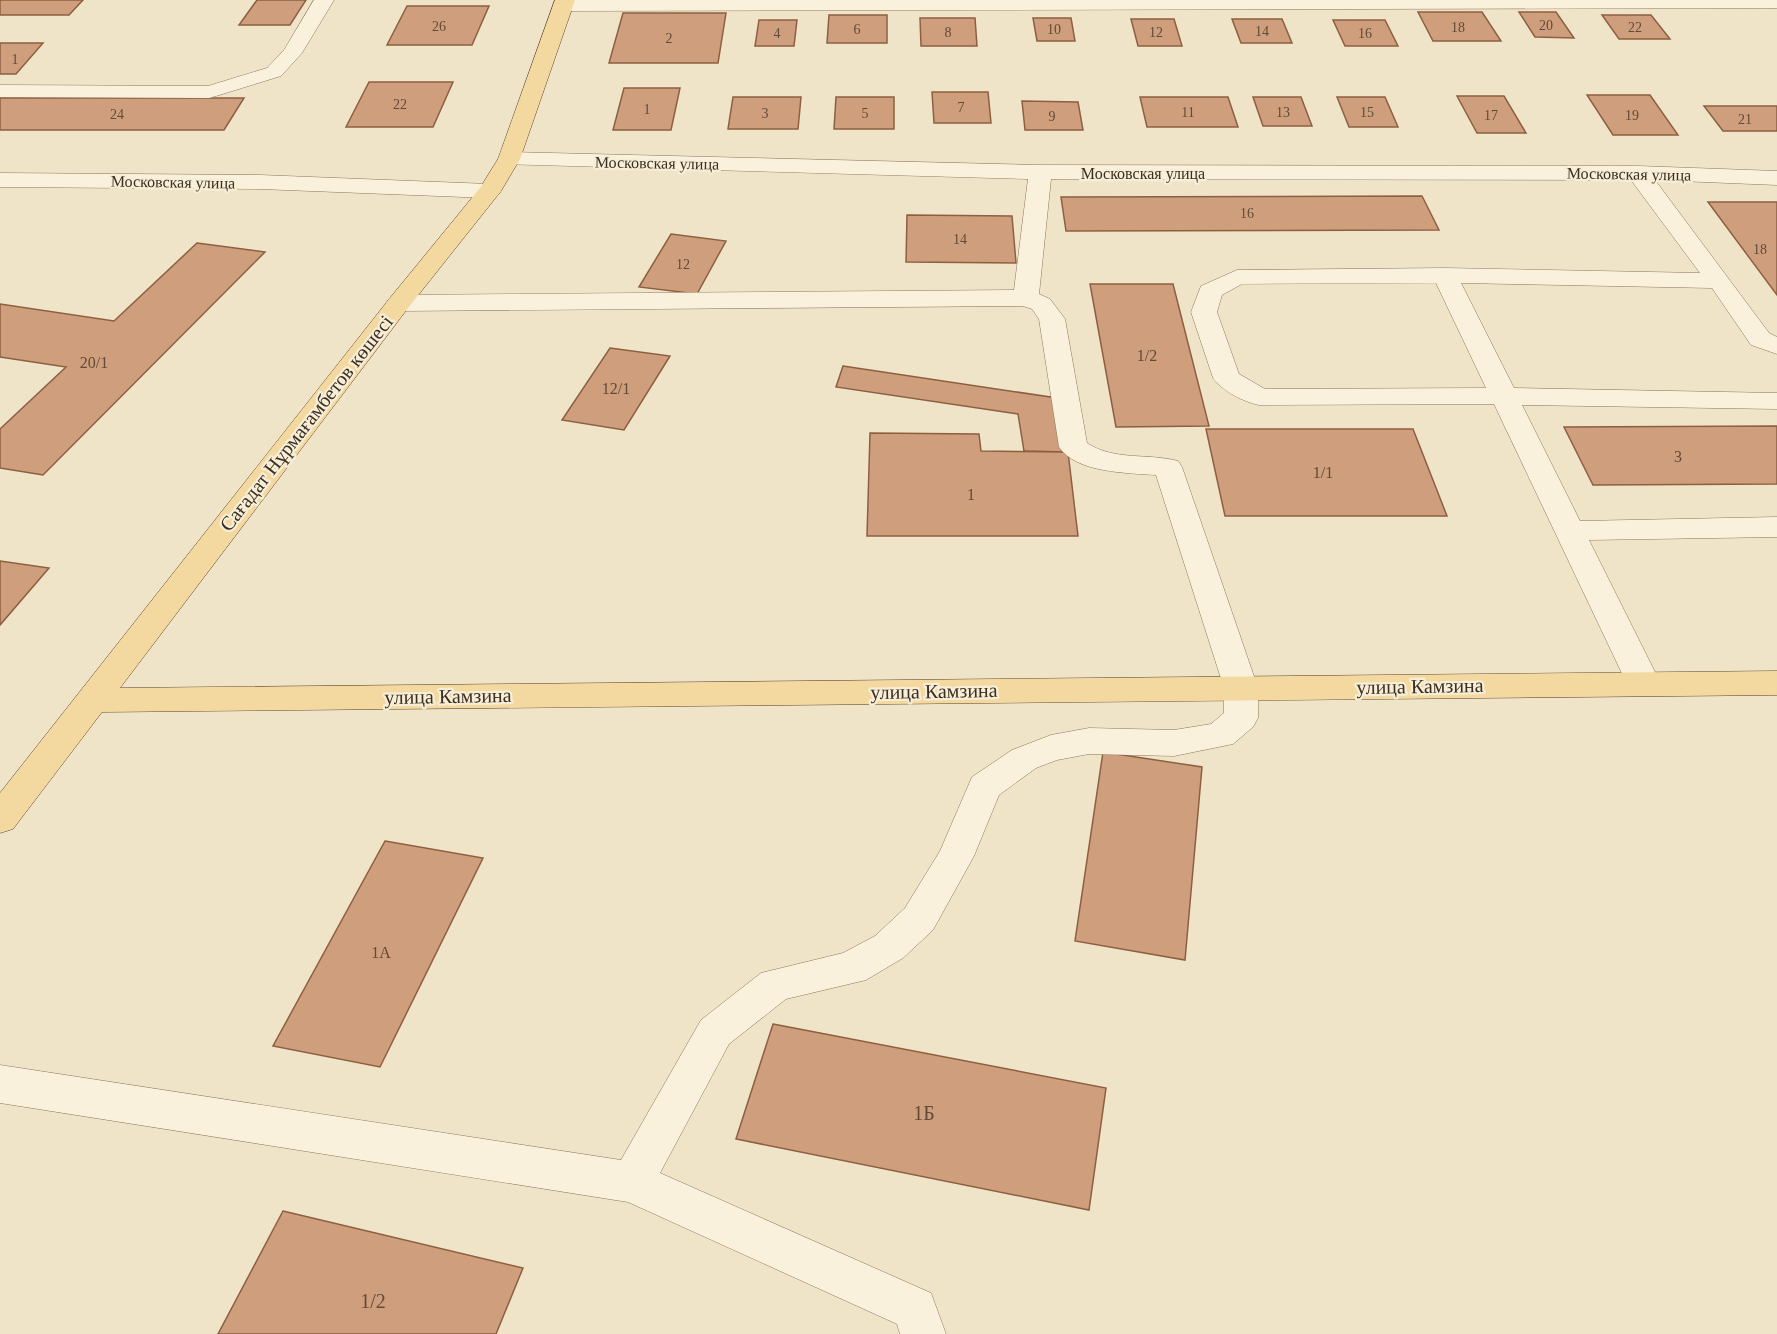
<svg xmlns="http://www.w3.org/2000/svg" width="1777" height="1334" viewBox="0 0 1777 1334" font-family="'Times New Roman',serif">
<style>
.building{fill:#cf9f7d;stroke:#8d5f41;stroke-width:1.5}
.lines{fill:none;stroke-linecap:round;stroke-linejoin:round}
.minor-casing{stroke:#8d765c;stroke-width:1}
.major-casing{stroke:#5b4430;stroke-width:1}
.minor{fill:#faf1dc;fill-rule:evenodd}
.major{fill:#f3d9a0;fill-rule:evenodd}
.labels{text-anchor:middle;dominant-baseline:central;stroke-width:4.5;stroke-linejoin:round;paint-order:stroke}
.far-number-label{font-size:14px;fill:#624a37}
.far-street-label{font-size:16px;fill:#3d2e20;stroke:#f7eed8}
.number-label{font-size:16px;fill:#624a37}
.street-label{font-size:20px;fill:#3d2e20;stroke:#f7eed8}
.near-number-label{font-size:20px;fill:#624a37}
</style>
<rect width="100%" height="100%" fill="#f0e4c8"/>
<!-- building -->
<path class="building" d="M0,0H83L69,15H0Z
M257,0H306L290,25H239Z
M407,6H489L472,45H387Z
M1418,12H1482L1501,41H1433Z
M1519,12H1556L1574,38L1535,37Z
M623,13H726L718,63H609Z
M829,15H887V43H827Z
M1602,15H1651L1670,39H1619Z
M920,18H975L977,46H921Z
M1033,18H1071L1075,41H1037Z
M1131,19H1174L1182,46H1138Z
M1232,19H1282L1292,43H1241Z
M759,20H797L794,46H755Z
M1333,20H1385L1398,46H1345Z
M0,43H43L16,74H0Z
M369,82H453L433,127H346Z
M624,88H680L671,130H613Z
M932,92H988L991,123H934Z
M1587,95H1650L1678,135H1613Z
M1457,96H1504L1526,133H1477Z
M733,97H801L798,129H728Z
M836,97H894V129H834Z
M1140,97H1228L1238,127H1147Z
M1253,97H1301L1312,126H1263Z
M1337,97H1385L1398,127H1349Z
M0,98H244L224,130H0Z
M1022,101L1078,102L1083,130H1025Z
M1704,106H1777V131H1723Z
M1422,196L1439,230L1066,231L1061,197Z
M1708,202H1777V295Z
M907,215L1012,216L1016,263L906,262Z
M671,234L726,241L697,294L639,287Z
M197,243L265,252L43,475L0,468V429L66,367L0,357V304L114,321Z
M1090,284H1173L1209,426L1116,427Z
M610,348L670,356L624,430L562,420Z
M843,366L1057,398L1068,452L1024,451L1018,414L836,387Z
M1777,426V484L1593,485L1564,427Z
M1206,429H1413L1447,516H1225Z
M870,433L979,434L981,451L1068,452L1078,536H867Z
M0,561L49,568L0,625Z
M1103,752L1202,767L1185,960L1075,941Z
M385,841L483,858L380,1067L273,1046Z
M773,1024L1106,1088L1089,1210L736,1139Z
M283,1211L523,1268L496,1334H218Z"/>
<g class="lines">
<!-- minor casing -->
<g class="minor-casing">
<path id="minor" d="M314,0H334L302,53L281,76L216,96L209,98L0,97V85L208,86L267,68L284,50Z
M1777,0V8L563,11L556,9L553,5L560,0Z
M509,152L1040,165L1638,166L1777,171V185L1655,180L1769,333L1777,337V354L1751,345L1712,288L1461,283L1514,388L1777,393V409L1522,405L1580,521L1777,517V537L1589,540L1661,684L1656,692L1644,696L1632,692L1627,684L1494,404L1259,405C1244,402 1222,391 1213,378L1191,312L1201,286L1237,270L1445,268L1700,273L1631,180L1051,179L1039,294L1050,299L1065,319L1087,443C1114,461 1148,453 1178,461L1182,467L1258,688V718L1253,727L1233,744L1174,756L1089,754L1057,760L1036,768L999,795L974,856L933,930L903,958L866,980L786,999L729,1044L660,1173L931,1293L946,1334H900L897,1324L628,1202L0,1103V1065L621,1160L701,1020L761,973L843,953L875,936L905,908L940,851L972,777L1012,750L1051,735L1089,728L1174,730L1211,724L1224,713V688L1156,475C1128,473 1076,473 1059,447L1039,319L1032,309L1023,306L399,311L390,308L386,303L390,298L399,295L1014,290L1028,179L501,164L498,159L501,154ZM1436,283L1486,388L1265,389L1239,374L1217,312L1222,295L1242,284Z
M0,173L260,175L489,184L497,186L501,191L497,196L489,198L260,189L0,187Z"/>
</g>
<!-- major casing -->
<g class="major-casing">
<path id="major" d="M555,0H575L520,159L501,191L408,308L120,688L1777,671V695L102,712L13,829L0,833V793L390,298L480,188L498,159Z"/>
</g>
<!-- minor -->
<use href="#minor" class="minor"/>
<!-- major -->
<use href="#major" class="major"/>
</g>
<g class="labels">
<!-- far-number labels -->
<g class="far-number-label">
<text x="1546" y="25">20</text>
<text x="439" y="26">26</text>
<text x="1458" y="27">18</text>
<text x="1635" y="27">22</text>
<text x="857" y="29">6</text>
<text x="1054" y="29">10</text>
<text x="1262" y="31">14</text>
<text x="948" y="32">8</text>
<text x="1156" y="32">12</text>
<text x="777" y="33">4</text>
<text x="1365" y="33">16</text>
<text x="669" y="38">2</text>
<text x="15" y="59">1</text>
<text x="400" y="104">22</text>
<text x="961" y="107">7</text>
<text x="647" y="109">1</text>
<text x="1188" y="112">11</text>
<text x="1283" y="112">13</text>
<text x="1367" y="112">15</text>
<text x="765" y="113">3</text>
<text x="865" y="113">5</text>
<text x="117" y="114">24</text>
<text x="1491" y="115">17</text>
<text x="1632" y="115">19</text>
<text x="1052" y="116">9</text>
<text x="1745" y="119">21</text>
<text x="1247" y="213">16</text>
<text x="960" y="239">14</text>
<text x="1760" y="249">18</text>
<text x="683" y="264">12</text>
</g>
<!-- far-street labels -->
<g class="far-street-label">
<text transform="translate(657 163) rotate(1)">Московская улица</text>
<text x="1143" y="173">Московская улица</text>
<text transform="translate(1629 174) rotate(1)">Московская улица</text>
<text transform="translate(173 182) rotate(1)">Московская улица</text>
</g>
<!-- number labels -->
<g class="number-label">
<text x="1147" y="355">1/2</text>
<text x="94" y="362">20/1</text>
<text x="616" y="388">12/1</text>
<text x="1678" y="456">3</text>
<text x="1323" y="472">1/1</text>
<text x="971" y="494">1</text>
<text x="381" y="952">1А</text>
</g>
<!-- street labels -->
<g class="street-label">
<text transform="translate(306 423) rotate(-52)">Сағадат Нұрмағамбетов көшесі</text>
<text transform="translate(1420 686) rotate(-1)">улица Камзина</text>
<text transform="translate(934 691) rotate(-1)">улица Камзина</text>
<text transform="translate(448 696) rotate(-1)">улица Камзина</text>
</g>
<!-- near-number labels -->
<g class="near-number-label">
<text x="924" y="1113">1Б</text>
<text x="373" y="1301">1/2</text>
</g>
</g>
</svg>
